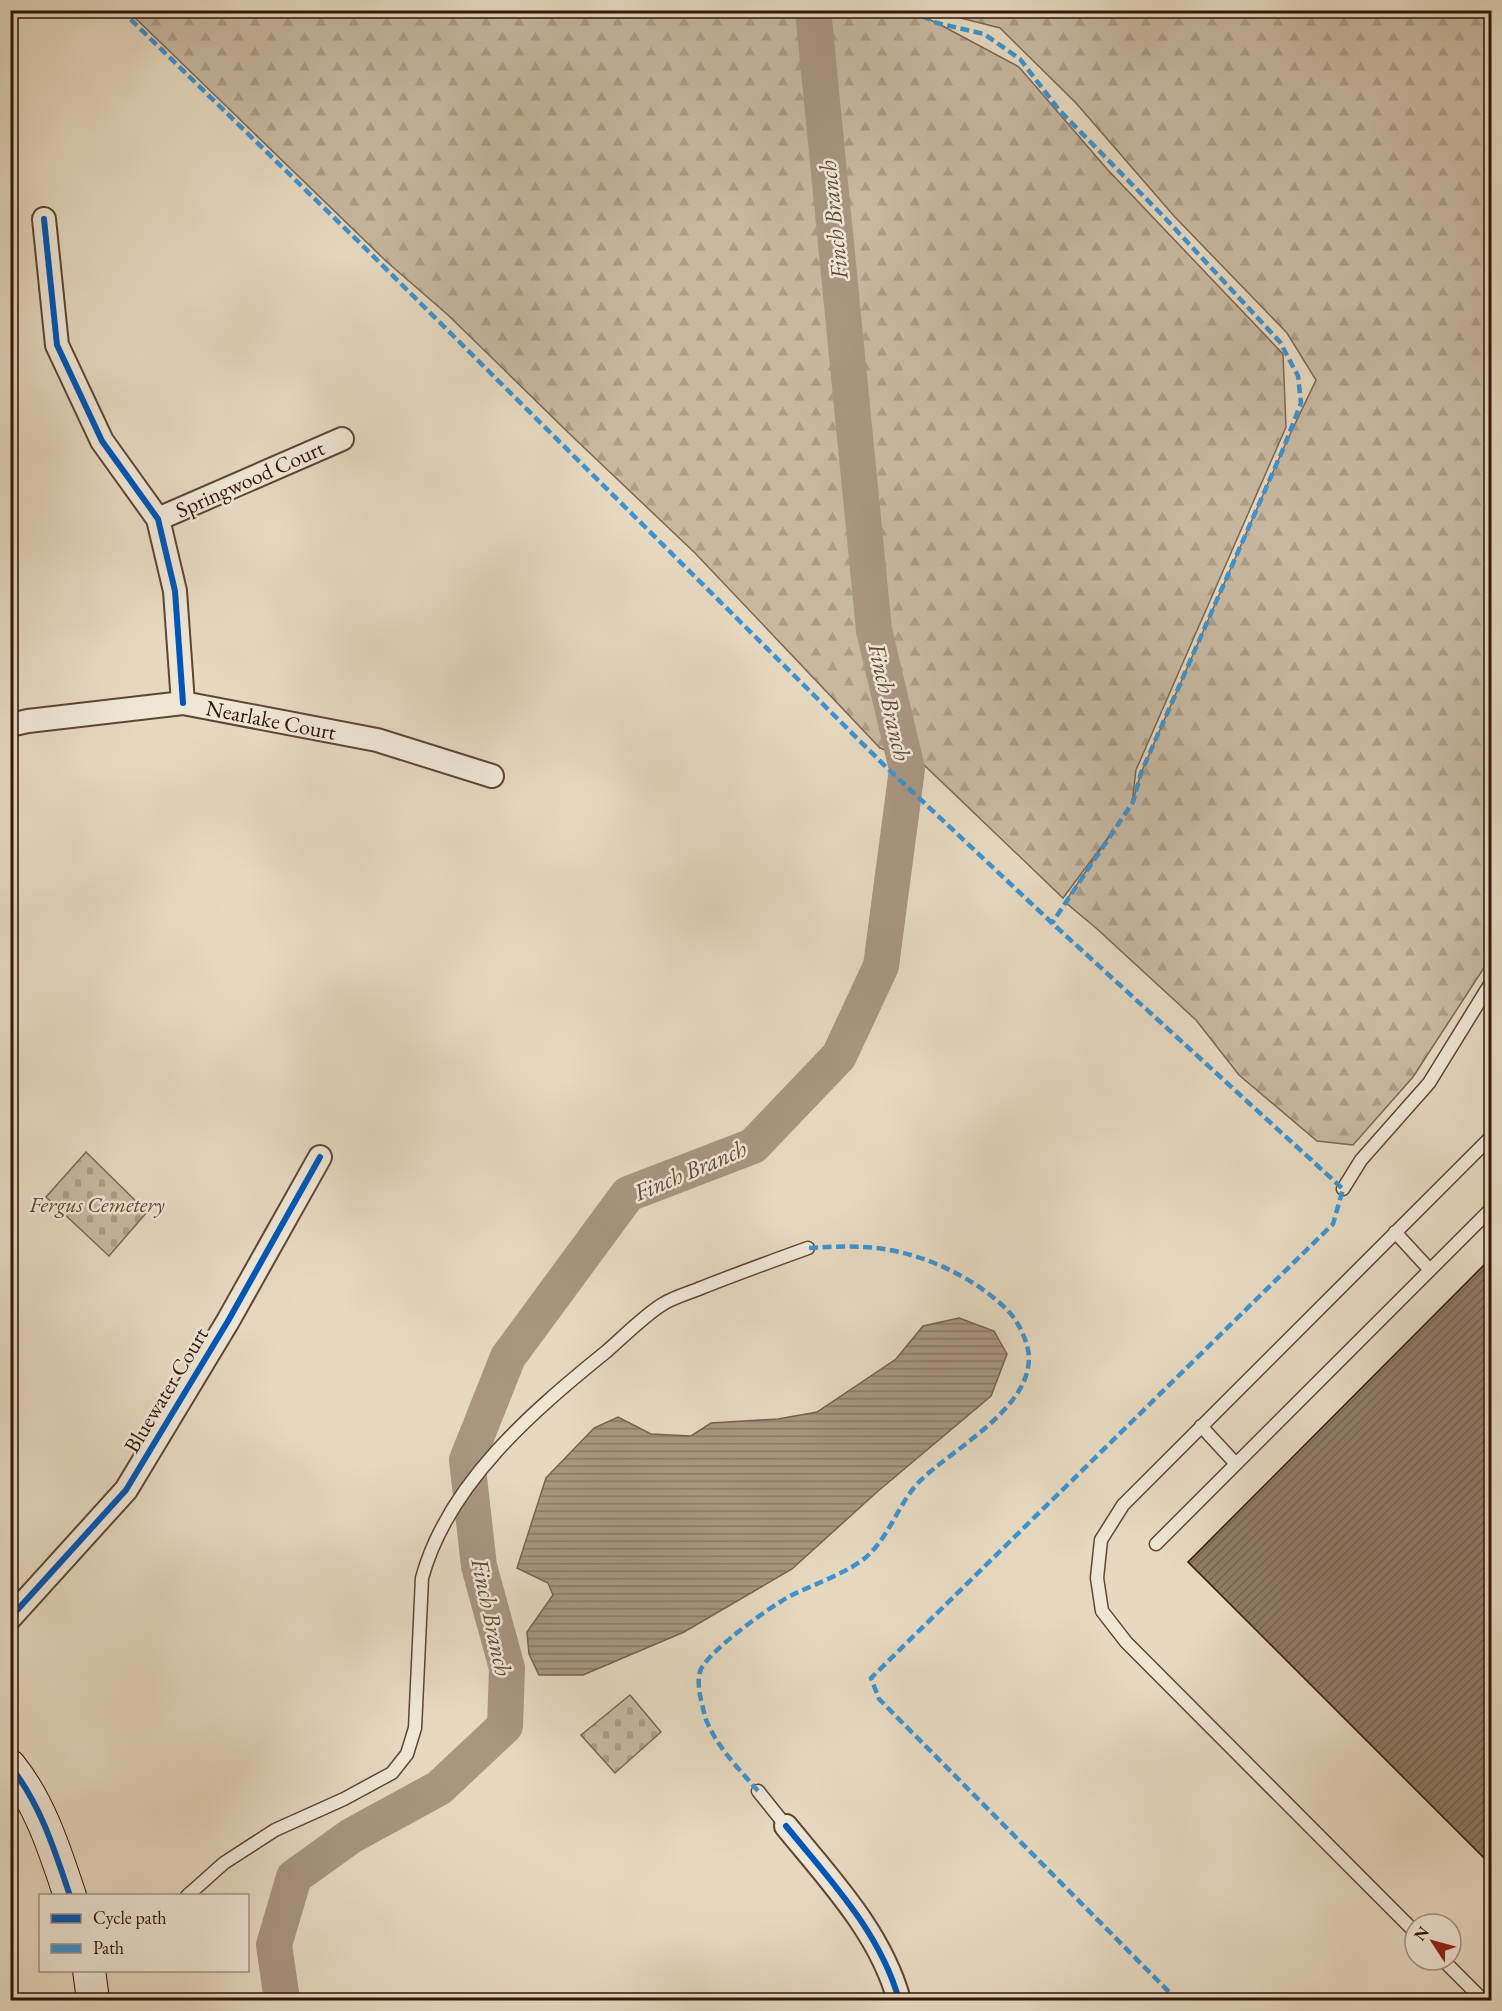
<svg xmlns="http://www.w3.org/2000/svg" width="1502" height="2011" viewBox="0 0 1502 2011" font-family="'EB Garamond',serif">
<style>
.forest{fill:url(#forest-firs);stroke:#7c6653;stroke-width:1.5}
.cemetery{fill:url(#cemetery-stones);stroke:#7c6653;stroke-width:1.5}
.water{fill:url(#water-rules);stroke:#786250;stroke-width:1.5}
.lines{fill:none;stroke-linecap:round;stroke-linejoin:round}
.river{stroke:#a89681;stroke-width:36}
.building{fill:url(#building-hatch);stroke:#311506;stroke-width:1.5}
.lane-casing{stroke:#5e4634;stroke-width:15}
.street-casing{stroke:#5e4634;stroke-width:26}
.secondary-casing{stroke:#311506;stroke-width:34}
.lane{stroke:#efe6d6;stroke-width:12}
.street{stroke:#efe6d6;stroke-width:22}
.secondary{stroke:#efe6d6;stroke-width:32}
.quiet{stroke:#3d93d1;stroke-width:4.5;stroke-dasharray:9 4.5;stroke-linecap:butt}
.cycleway-casing{stroke:#efe6d6;stroke-width:10}
.cycleway{stroke:#0057b8;stroke-width:6}
.labels{text-anchor:middle;dominant-baseline:central;stroke-width:5;stroke-linejoin:round;paint-order:stroke}
.street-label{font-size:22px;fill:#311506;stroke:#efe6d6}
.park-label{font-size:22px;font-style:italic;fill:#5e4634;stroke:#efe6d6}
.water-label{font-size:24px;font-style:italic;fill:#614937;stroke:#efe6d6}
</style>
<defs>
<pattern id="forest-firs" width="22" height="20" patternUnits="userSpaceOnUse" patternTransform="scale(1.5)"><rect width="22" height="20" fill="#c7b8a0"/><path d="M5 1l3.5 6h-7zM16 11l3.5 6h-7z" fill="#ab9d88"/></pattern>
<pattern id="cemetery-stones" width="16" height="16" patternUnits="userSpaceOnUse" patternTransform="scale(1.5)"><rect width="16" height="16" fill="#c7b8a0"/><path d="M2 7V4a2 2 0 0 1 4 0v3zM10 15v-3a2 2 0 0 1 4 0v3z" fill="#ab9d88"/></pattern>
<pattern id="water-rules" width="6" height="5" patternUnits="userSpaceOnUse" patternTransform="scale(1.5)"><rect width="6" height="5" fill="#a89681"/><path d="M0 2.5h6" fill="none" stroke="#897968"/></pattern>
<pattern id="building-hatch" width="6" height="6" patternUnits="userSpaceOnUse" patternTransform="scale(1.5)"><rect width="6" height="6" fill="#8f7b67"/><path d="M-1 1l2-2M0 6l6-6M5 7l2-2" fill="none" stroke="#756453"/></pattern>
</defs>
<rect width="100%" height="100%" fill="#e6d9c0"/>
<filter id="stains"><feTurbulence type="fractalNoise" baseFrequency=".00333" numOctaves="4"/><feColorMatrix values="0 0 0 0 .2 0 0 0 0 .09 0 0 0 0 .02 0 0 0 .5 -.17"/></filter>
<radialGradient id="worn" r=".72"><stop offset=".6" stop-color="#630" stop-opacity="0"/><stop offset="1" stop-color="#630" stop-opacity=".3"/></radialGradient>
<!-- forest -->
<path class="forest" d="M128,11H910L937,23L1019,67L1107,169L1283,354L1286,427L1136,770L1132,804L1141,773L1284,447L1316,380L1287,333L1174,216L1076,103L1000,28L945,14L941,11H1491V957L1413,1077L1353,1145L1317,1141L1239,1075L1196,1020L1096,928L1065,902L1113,831L1063,898L923,764L880,748L695,553L575,439L448,315L387,262Z"/>
<!-- cemetery -->
<path class="cemetery" d="M86,1152L147,1212L109,1256L46,1197Z
M630,1695L661,1732L615,1773L581,1735Z"/>
<!-- water -->
<path class="water" d="M959,1318L994,1331L1007,1354L991,1396L877,1492L792,1569L684,1632L583,1675H539L529,1654L527,1632L553,1595L548,1583L517,1568L546,1478L594,1428L618,1417L651,1434L691,1436L711,1423L778,1419L817,1412L896,1359L923,1326Z"/>
<g class="lines">
<!-- river -->
<path class="river" d="M282,2000L274,1945L294,1877L351,1836L439,1788L505,1726L507,1668L479,1566L467,1460L508,1357L628,1194L753,1146L839,1056L881,966L907,769L874,630L813,10"/>
</g>
<!-- building -->
<path class="building" d="M1491,1258V1865L1188,1562Z"/>
<g class="lines">
<!-- lane casing -->
<g class="lane-casing">
<path id="lane" d="M1343,1189L1361,1160L1429,1083L1492,981
M1395,1232L1430,1270
M1201,1426L1236,1464
M1156,1544L1492,1208
M758,1791L786,1826
M187,1896L224,1863L275,1830L344,1799L392,1773L407,1754L415,1728L422,1578C448,1483 533,1411 607,1351C623,1337 646,1314 663,1304C674,1297 689,1293 701,1288C736,1274 772,1261 808,1248
M1415,1932L1126,1642L1102,1611L1097,1578L1101,1540L1123,1505L1492,1136
M1443,1960L1483,2000"/>
</g>
<!-- street casing -->
<g class="street-casing">
<path id="street" d="M44,219L57,345L102,441L158,519L175,591L183,703
M158,519L342,439
M10,725L28,721L183,703L377,740L492,776
M10,1618L126,1490L228,1321L320,1157
M786,1826C830,1880 880,1932 899,2000"/>
</g>
<!-- secondary casing -->
<g class="secondary-casing">
<path id="secondary" d="M10,1766C40,1803 55,1851 70,1896
M89,1970L93,2000"/>
</g>
<!-- lane -->
<use href="#lane" class="lane"/>
<!-- street -->
<use href="#street" class="street"/>
<!-- secondary -->
<use href="#secondary" class="secondary"/>
<!-- quiet -->
<path class="quiet" d="M121,10L360,243L886,767L1052,923L1343,1189L1333,1224L871,1678L879,1699L1177,2000
M910,10L937,23L984,34L1020,59L1059,110L1165,218L1280,342L1298,376L1301,403L1284,447L1141,773L1133,802L1052,923
M758,1791C740,1770 718,1748 707,1722C704,1715 703,1707 701,1700C699,1691 697,1678 701,1669C712,1648 771,1606 792,1595C813,1585 848,1572 865,1558C890,1537 898,1503 920,1481C955,1446 1046,1401 1026,1342C1021,1328 1014,1315 1002,1305C966,1272 912,1249 863,1247C845,1246 826,1247 808,1248"/>
<!-- cycleway casing -->
<g class="cycleway-casing">
<path id="cycleway" d="M44,219L57,345L102,441L158,519L175,591L183,703
M10,1618L126,1490L228,1321L320,1157
M10,1766C40,1803 55,1851 70,1896
M786,1826C830,1880 880,1932 899,2000"/>
</g>
<!-- cycleway -->
<use href="#cycleway" class="cycleway"/>
</g>
<g class="labels">
<!-- street labels -->
<g class="street-label">
<text transform="translate(250 479) rotate(-24)">Springwood Court</text>
<text transform="translate(271 720) rotate(11)">Nearlake Court</text>
<text transform="translate(166 1390) rotate(-59)">Bluewater Court</text>
</g>
<!-- park labels -->
<g class="park-label">
<text x="97" y="1204">Fergus Cemetery</text>
</g>
<!-- water labels -->
<g class="water-label">
<text transform="translate(833 220) rotate(-96)">Finch Branch</text>
<text transform="translate(890 702) rotate(77)">Finch Branch</text>
<text transform="translate(690 1170) rotate(-23)">Finch Branch</text>
<text transform="translate(492 1617) rotate(78)">Finch Branch</text>
</g>
</g>
<!-- margin -->
<rect width="1502" height="2011" fill="none" stroke="#e6d9c0" stroke-width="36"/>
<rect x="12" y="12" width="1478" height="1987" fill="none" stroke="#311506" stroke-width="3"/>
<rect x="18" y="18" width="1466" height="1975" fill="none" stroke="#311506" stroke-width="1.5"/>
<!-- legend -->
<rect x="39" y="1894" width="210" height="78" fill="#efe6d6" stroke="#a39283" stroke-width="1.5"/>
<rect x="51" y="1914" width="30" height="9" fill="#0057b8" stroke="#a39283" stroke-width="1.5"/>
<text x="93" y="1924" font-size="18" fill="#311506">Cycle path</text>
<rect x="51" y="1944" width="30" height="9" fill="#3d93d1" stroke="#a39283" stroke-width="1.5"/>
<text x="93" y="1954" font-size="18" fill="#311506">Path</text>
<!-- north arrow -->
<g transform="translate(1433 1942) rotate(306)"><circle r="28" fill="#efe6d6" stroke="#a39283" stroke-width="1.5"/>
<path d="M0-4.5L10 22L0 15L-10 22Z" fill="#8f2418"/>
<text y="-9" font-size="16" font-weight="bold" text-anchor="middle" fill="#311506">N</text>
</g>
<rect width="100%" height="100%" filter="url(#stains)"/>
<rect width="100%" height="100%" fill="url(#worn)"/>
</svg>
